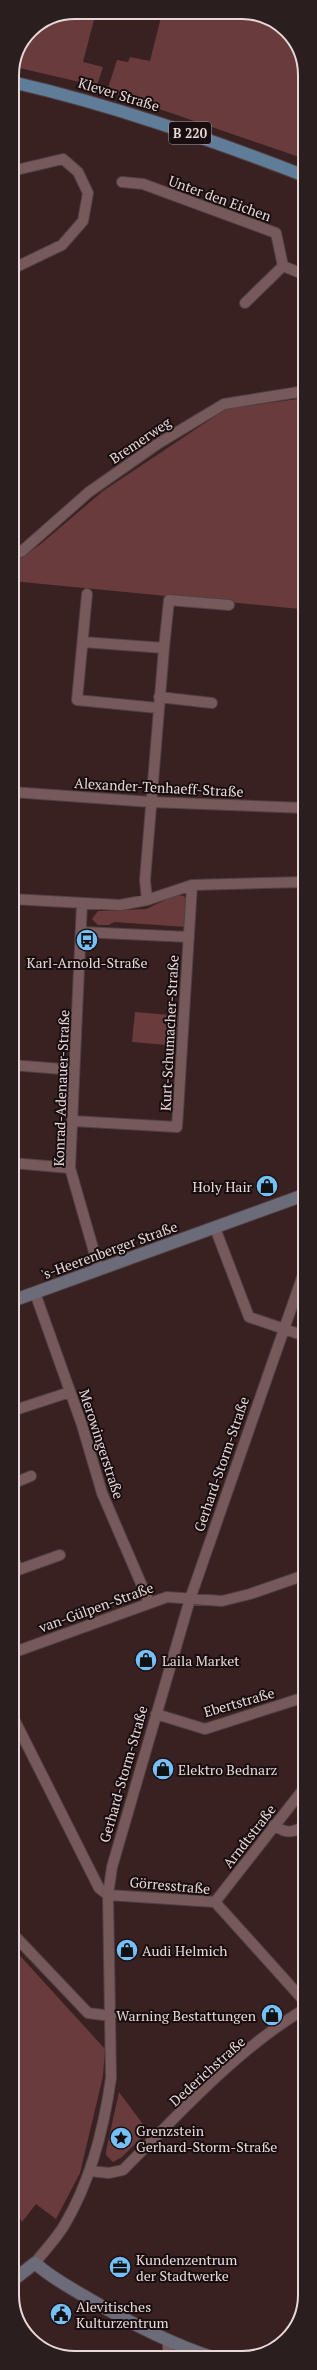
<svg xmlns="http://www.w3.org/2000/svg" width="317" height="2370" viewBox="0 0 317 2370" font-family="'PT Serif',serif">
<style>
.green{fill:#693b3d}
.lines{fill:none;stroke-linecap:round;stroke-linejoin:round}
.street-casing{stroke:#534041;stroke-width:12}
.secondary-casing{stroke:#534041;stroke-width:14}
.primary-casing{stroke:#534041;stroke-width:14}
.street{stroke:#765a5b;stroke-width:10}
.secondary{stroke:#6b6b7a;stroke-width:12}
.primary{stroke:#5f7c99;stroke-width:12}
.labels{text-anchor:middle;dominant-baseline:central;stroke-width:4;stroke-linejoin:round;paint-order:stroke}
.shield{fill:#190e0f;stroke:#aa9b9c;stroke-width:1}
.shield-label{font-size:13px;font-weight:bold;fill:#e8d8d8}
.street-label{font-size:14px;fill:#e8d8d8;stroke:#190e0f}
.poi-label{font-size:14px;fill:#e8d8d8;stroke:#190e0f;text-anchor:start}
.rim{fill:none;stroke:#e8d8d8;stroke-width:2}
</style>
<rect width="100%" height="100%" fill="#392122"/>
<!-- green -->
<path class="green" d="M75,12H96L83,62L103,67L97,86L15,67L31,30Z
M162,13L258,14L290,34L303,65L305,159L107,91L117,60L128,62L130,57L150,61Z
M305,398V581L300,592V609L12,581V565L42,543L103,491L226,409Z
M176,895L184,896L187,901L186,927L114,922L109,925H98L92,919L98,911L146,909Z
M135,1012L182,1016L179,1046L132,1042Z
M12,1947L105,2049L103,2076L80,2173L56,2219L36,2204L22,2222L12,2205Z
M119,2092L148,2131L122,2157L113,2162L106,2155V2151Z"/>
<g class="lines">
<!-- street casing -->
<g class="street-casing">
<path id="street" d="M12,171L63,159L78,172L88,193L83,221L62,245L12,269
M122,182L143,184L276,233L283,266L305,275
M245,303L283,266
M12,556L22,551L89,492L159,443L224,404L305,391
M87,594L77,700L158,708
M83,642L164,648L145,880L147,900
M164,648L169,600L229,605
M159,697L212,703
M12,792L151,802L305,808
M12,899L120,905L147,900L192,885L305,882
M82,903L70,1168L99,1269
M82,932L189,937
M12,1065L74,1070
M73,1121L177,1127L192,885
M12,1163L70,1168
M215,1228L249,1317L305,1336
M35,1293L82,1425L102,1493L149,1602
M12,1411L70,1392
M12,1484L31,1476
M12,1555L18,1570L12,1573
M18,1570L60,1555
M12,1653L167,1597L222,1601L250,1594L305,1575
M156,1714L205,1729L305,1697
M12,1715L99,1888L108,1895L215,1902L305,2002
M274,1825C286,1834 292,1833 305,1826
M215,1902L305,1787
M12,1933L88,2013L111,2016
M90,2171L109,2173L123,2170C177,2116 239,2047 305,2009
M35,2263C45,2250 57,2238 65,2224C91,2180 104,2128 111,2078L108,1895L112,1867L190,1599L305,1269
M168,2342V2357"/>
</g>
<!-- secondary casing -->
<g class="secondary-casing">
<path id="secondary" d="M12,1301L304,1195
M12,2281L35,2263C50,2277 69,2287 86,2297C128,2322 168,2343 214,2358"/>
</g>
<!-- primary casing -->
<g class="primary-casing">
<path id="primary" d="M12,82C113,105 209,139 305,176"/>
</g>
<!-- street -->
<use href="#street" class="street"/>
<!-- secondary -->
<use href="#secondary" class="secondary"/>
<!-- primary -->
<use href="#primary" class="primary"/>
</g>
<!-- icons -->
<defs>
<g id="bus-disc" transform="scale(1.15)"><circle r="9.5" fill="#76c0f7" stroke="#190e0f"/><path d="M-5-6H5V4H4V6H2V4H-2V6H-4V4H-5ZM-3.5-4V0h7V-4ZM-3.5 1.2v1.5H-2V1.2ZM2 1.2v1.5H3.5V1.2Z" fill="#111"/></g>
<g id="shop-disc" transform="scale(1.15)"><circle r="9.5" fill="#76c0f7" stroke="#190e0f"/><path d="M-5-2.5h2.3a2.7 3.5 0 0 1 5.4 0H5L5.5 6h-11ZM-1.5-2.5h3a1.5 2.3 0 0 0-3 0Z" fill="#111"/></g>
<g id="sight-disc" transform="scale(1.15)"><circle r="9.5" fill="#76c0f7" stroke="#190e0f"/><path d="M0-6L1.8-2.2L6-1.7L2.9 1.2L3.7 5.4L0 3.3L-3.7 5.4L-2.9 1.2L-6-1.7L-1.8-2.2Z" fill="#111"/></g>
<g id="office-disc" transform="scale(1.15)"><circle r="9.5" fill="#76c0f7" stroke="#190e0f"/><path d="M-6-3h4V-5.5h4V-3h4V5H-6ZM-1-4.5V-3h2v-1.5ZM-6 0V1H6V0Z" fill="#111"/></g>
<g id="civic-disc" transform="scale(1.15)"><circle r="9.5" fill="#76c0f7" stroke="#190e0f"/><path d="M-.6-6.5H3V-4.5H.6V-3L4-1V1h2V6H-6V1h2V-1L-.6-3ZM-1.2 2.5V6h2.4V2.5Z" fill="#111"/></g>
</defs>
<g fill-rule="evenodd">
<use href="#bus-disc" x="87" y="940"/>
<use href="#shop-disc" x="267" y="1186"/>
<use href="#shop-disc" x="146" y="1660"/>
<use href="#shop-disc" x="163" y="1769"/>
<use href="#shop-disc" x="127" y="1950"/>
<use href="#shop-disc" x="272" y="2015"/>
<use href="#sight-disc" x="121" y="2138"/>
<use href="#office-disc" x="120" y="2267"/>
<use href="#civic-disc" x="61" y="2314"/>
</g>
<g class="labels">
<!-- shield labels -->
<rect class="shield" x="169" y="122" width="42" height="22" rx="3"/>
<g class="shield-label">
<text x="190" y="133">B 220</text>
</g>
<!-- street labels -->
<g class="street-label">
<text transform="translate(119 94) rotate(17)">Klever Straße</text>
<text transform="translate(220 198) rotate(20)">Unter den Eichen</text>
<text transform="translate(140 440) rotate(-34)">Bremerweg</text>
<text transform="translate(159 787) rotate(3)">Alexander-Tenhaeff-Straße</text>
<text transform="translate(169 1033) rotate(-87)">Kurt-Schumacher-Straße</text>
<text transform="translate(61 1088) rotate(-88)">Konrad-Adenauer-Straße</text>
<text transform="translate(109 1250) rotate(-20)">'s-Heerenberger Straße</text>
<text transform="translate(102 1444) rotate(72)">Merowingerstraße</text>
<text transform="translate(221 1464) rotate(-71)">Gerhard-Storm-Straße</text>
<text transform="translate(96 1607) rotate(-20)">van-Gülpen-Straße</text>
<text transform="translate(239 1702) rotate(-16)">Ebertstraße</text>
<text transform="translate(123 1774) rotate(-74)">Gerhard-Storm-Straße</text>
<text transform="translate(249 1836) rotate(-52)">Arndtstraße</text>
<text transform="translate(170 1885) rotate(5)">Görresstraße</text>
<text transform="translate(207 2071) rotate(-42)">Dederichstraße</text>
</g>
<!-- poi labels -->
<g class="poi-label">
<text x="87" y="962" text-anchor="middle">Karl-Arnold-Straße</text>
<text x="252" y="1186" text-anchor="end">Holy Hair</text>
<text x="162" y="1660">Laila Market</text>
<text x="178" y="1769">Elektro Bednarz</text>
<text x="142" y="1950">Audi Helmich</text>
<text x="256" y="2015" text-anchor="end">Warning Bestattungen</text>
<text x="136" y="2130">Grenzstein<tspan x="136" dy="16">Gerhard-Storm-Straße</tspan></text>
<text x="136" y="2259">Kundenzentrum<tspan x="136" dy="16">der Stadtwerke</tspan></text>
<text x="76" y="2306">Alevitisches<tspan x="76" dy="16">Kulturzentrum</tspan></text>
</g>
</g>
<!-- crop -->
<path d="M0 0H317V2370H0ZM75 19H242A56 56 0 0 1 298 75V2295A56 56 0 0 1 242 2351H75A56 56 0 0 1 19 2295V75A56 56 0 0 1 75 19Z" fill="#2a1e1f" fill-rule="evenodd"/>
<path class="rim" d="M75 19H242A56 56 0 0 1 298 75V2295A56 56 0 0 1 242 2351H75A56 56 0 0 1 19 2295V75A56 56 0 0 1 75 19Z"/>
</svg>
